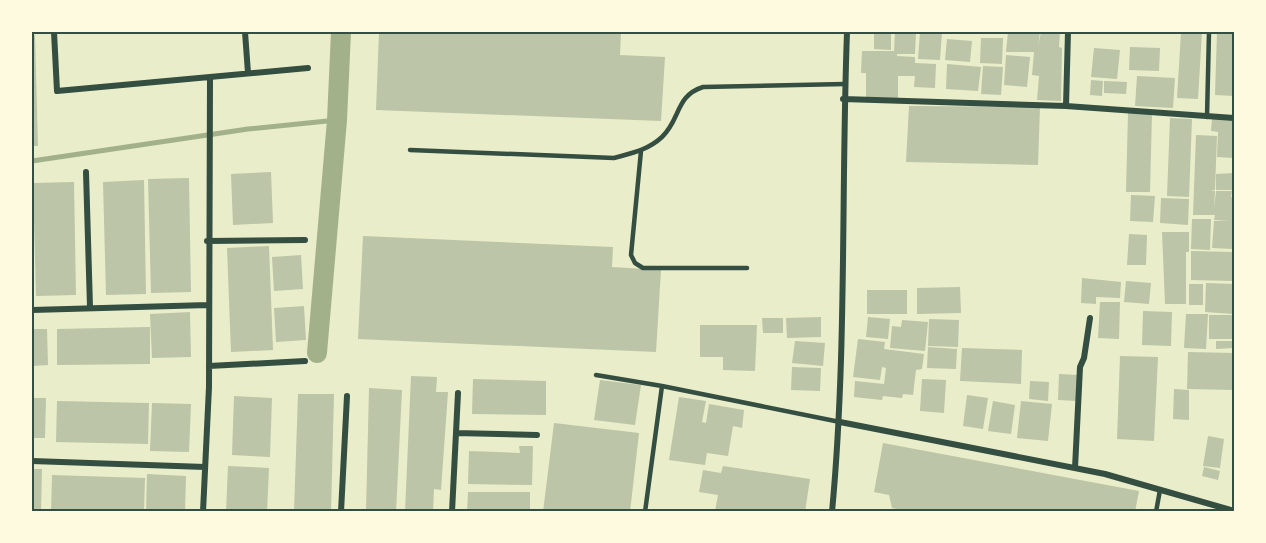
<svg xmlns="http://www.w3.org/2000/svg" width="1266" height="543" viewBox="0 0 1266 543" font-family="'Fira Sans Condensed',sans-serif">
<style>
.lines{fill:none;stroke-linecap:round;stroke-linejoin:round}
.stream{stroke:#a3b18a;stroke-width:5}
.canal{stroke:#a3b18a;stroke-width:20}
.building{fill:#bcc5a7}
.service{stroke:#344e41;stroke-width:4.5}
.minor{stroke:#344e41;stroke-width:6}
.neatline{fill:none;stroke:#344e41;stroke-width:2}
</style>
<rect width="100%" height="100%" fill="#e9edc9"/>
<g class="lines">
<!-- stream -->
<path class="stream" d="M32,161L248,129L337,120"/>
<!-- canal -->
<path class="canal" d="M317,353L337,120L341,32"/>
</g>
<!-- building -->
<path class="building" d="M379,32H621L620,55L665,57L661,121L376,110Z
M874,32H891V50L874,49Z
M895,32H916L915,54H897V56L915,57V63L936,64L935,88L914,87L915,76H898V98H866V73H861L862,51H894Z
M920,32H942L940,60L918,59Z
M1008,32H1040L1038,46L1041,32H1060L1059,47L1062,48L1061,101L1037,100L1039,76L1032,75L1034,52H1006Z
M1181,32H1202L1198,99L1177,98Z
M1217,32H1234V96L1215,95Z
M32,35H35L38,146H32Z
M981,38H1003L1002,64L980,63Z
M947,39L972,41L970,62L945,60Z
M1130,47L1160,48L1159,71L1129,70Z
M1094,48L1120,50L1117,79L1091,77Z
M1006,55L1030,57L1027,87L1004,85Z
M947,64L981,67L978,91L946,89Z
M983,66L1003,67L1001,95L981,94Z
M1137,76L1175,78L1173,108L1135,106Z
M1091,80L1103,81L1102,96L1090,95Z
M1104,81L1127,82L1126,94L1104,93Z
M909,106L1040,107L1038,165L906,162Z
M1128,113L1152,114L1150,192H1126Z
M1170,118L1192,119L1189,197L1167,196Z
M1212,119H1234L1233,158L1217,157L1218,132L1211,131Z
M1196,135L1217,136L1215,190H1210L1215,191L1214,209L1216,191H1232L1231,197H1234L1232,249L1212,248L1214,221L1229,220H1214L1215,215H1193Z
M271,172L273,223L233,225L231,174Z
M1234,173V190H1216V174Z
M189,178L191,292L151,293L148,179Z
M144,180L146,294L106,295L103,182Z
M74,182L76,295L36,296L33,183Z
M1131,195L1155,196L1153,222L1130,221Z
M1161,198L1189,199L1188,225L1160,223Z
M1192,219H1211L1210,250L1191,249Z
M1162,232H1189V252H1186V304H1165Z
M1129,234L1147,235L1146,265H1127Z
M363,236L613,247L612,267L661,270L656,352L358,339Z
M269,246L273,350L231,352L227,248Z
M1191,251L1233,252V281L1191,280Z
M301,255L303,289L274,291L272,257Z
M1082,278L1121,282L1120,298L1096,297V304L1081,303Z
M1126,281L1151,283L1149,304L1124,302Z
M1206,283L1234,284L1233,314L1205,312Z
M1189,284H1203V305H1189Z
M960,287L961,313L917,314V288Z
M867,290H907V314H867Z
M1100,302H1120L1119,339L1098,338Z
M304,306L306,340L276,342L274,308Z
M1143,311L1172,312L1171,346L1142,345Z
M190,312L191,357L152,358L150,314Z
M1186,314H1208L1206,349L1184,348Z
M1209,315H1234V339H1209Z
M821,317V337L787,338L786,318Z
M868,317L890,319L888,339L866,337Z
M762,318H783V333H763Z
M929,319L959,320L958,347L928,346Z
M902,320L928,322L925,351L890,348L892,326L901,327Z
M700,325H757L755,371L723,370V357H700Z
M150,327V364L57,365V329Z
M32,329H47L48,365L32,366Z
M858,339L885,342L884,349L924,354L922,369L916,370L913,395L903,394L902,398L883,396L882,400L854,397L855,381L884,384L886,368L882,367L880,380L853,377Z
M795,341L825,343L823,366L792,363Z
M1216,341H1233V348L1216,349Z
M928,347L957,349L956,369L927,368Z
M962,348L1022,350L1021,384L960,381Z
M1188,352L1234,353L1233,390L1187,389Z
M1120,356L1158,357L1154,441L1117,439Z
M792,367L821,368L820,391L791,390Z
M1059,374L1078,375L1077,401L1058,400Z
M411,376L437,377L436,392H448L441,490L434,489L433,512H405Z
M473,379L546,381V415L472,414Z
M922,379L946,380L944,413L920,411Z
M600,380L641,385L635,425L594,420Z
M1030,381L1049,382L1048,401L1029,399Z
M369,388L402,390L396,512H366Z
M1174,389L1189,390V420L1173,419Z
M298,394H334L331,512H294Z
M967,395L988,398L983,429L963,426Z
M234,396L272,398L270,457L232,455Z
M679,397L706,401L702,422L706,423L709,404L744,410L742,428L733,426L728,456L707,453L705,465L669,460Z
M32,398H46L45,438H32Z
M57,401L149,403L148,444L56,442Z
M993,401L1015,405L1011,434L988,431Z
M1021,401L1052,404L1048,441L1017,438Z
M152,403L191,404L189,452L150,451Z
M554,423L639,433L630,512H543Z
M1208,436L1224,439L1220,468L1203,466Z
M883,443L1139,491L1135,512H911L892,508L889,495L874,492Z
M519,446H533L532,485L468,484L469,451L520,453Z
M228,466L269,468L267,512H226Z
M723,466L810,479L805,512L715,511L718,495L699,492L703,470L721,473Z
M1204,467L1220,471L1218,480L1202,476Z
M32,469H42L41,511L32,510Z
M147,474L186,476L185,512H146Z
M52,475L145,478L144,512H51Z
M468,492H530V512H467Z"/>
<g class="lines">
<!-- service -->
<path class="service" d="M1207,117L1209,32
M410,150L614,158C632,153 648,150 662,137C681,119 675,96 703,87L845,84
M641,151L631,255L635,263L643,268H747
M596,375L662,386
M645,512L662,386L840,422
M1156,512L1160,490"/>
<!-- minor -->
<path class="minor" d="M54,32L57,91L308,68
M245,32L248,73
M843,99L1066,106L1234,118
M1066,106L1068,32
M86,172L90,307
M207,241L305,240
M32,310L208,305
M209,366L305,361
M840,422L1105,474L1234,511
M456,433L537,435
M32,461L205,467
M1075,468L1080,367L1084,358L1090,318
M203,512L209,387L210,77
M341,512L347,396
M452,512L458,393
M832,512C847,352 841,191 847,32"/>
</g>
<!-- border -->
<rect width="1266" height="543" fill="none" stroke="#fefae0" stroke-width="66"/>
<rect x="33" y="33" width="1200" height="477" class="neatline"/>
</svg>
